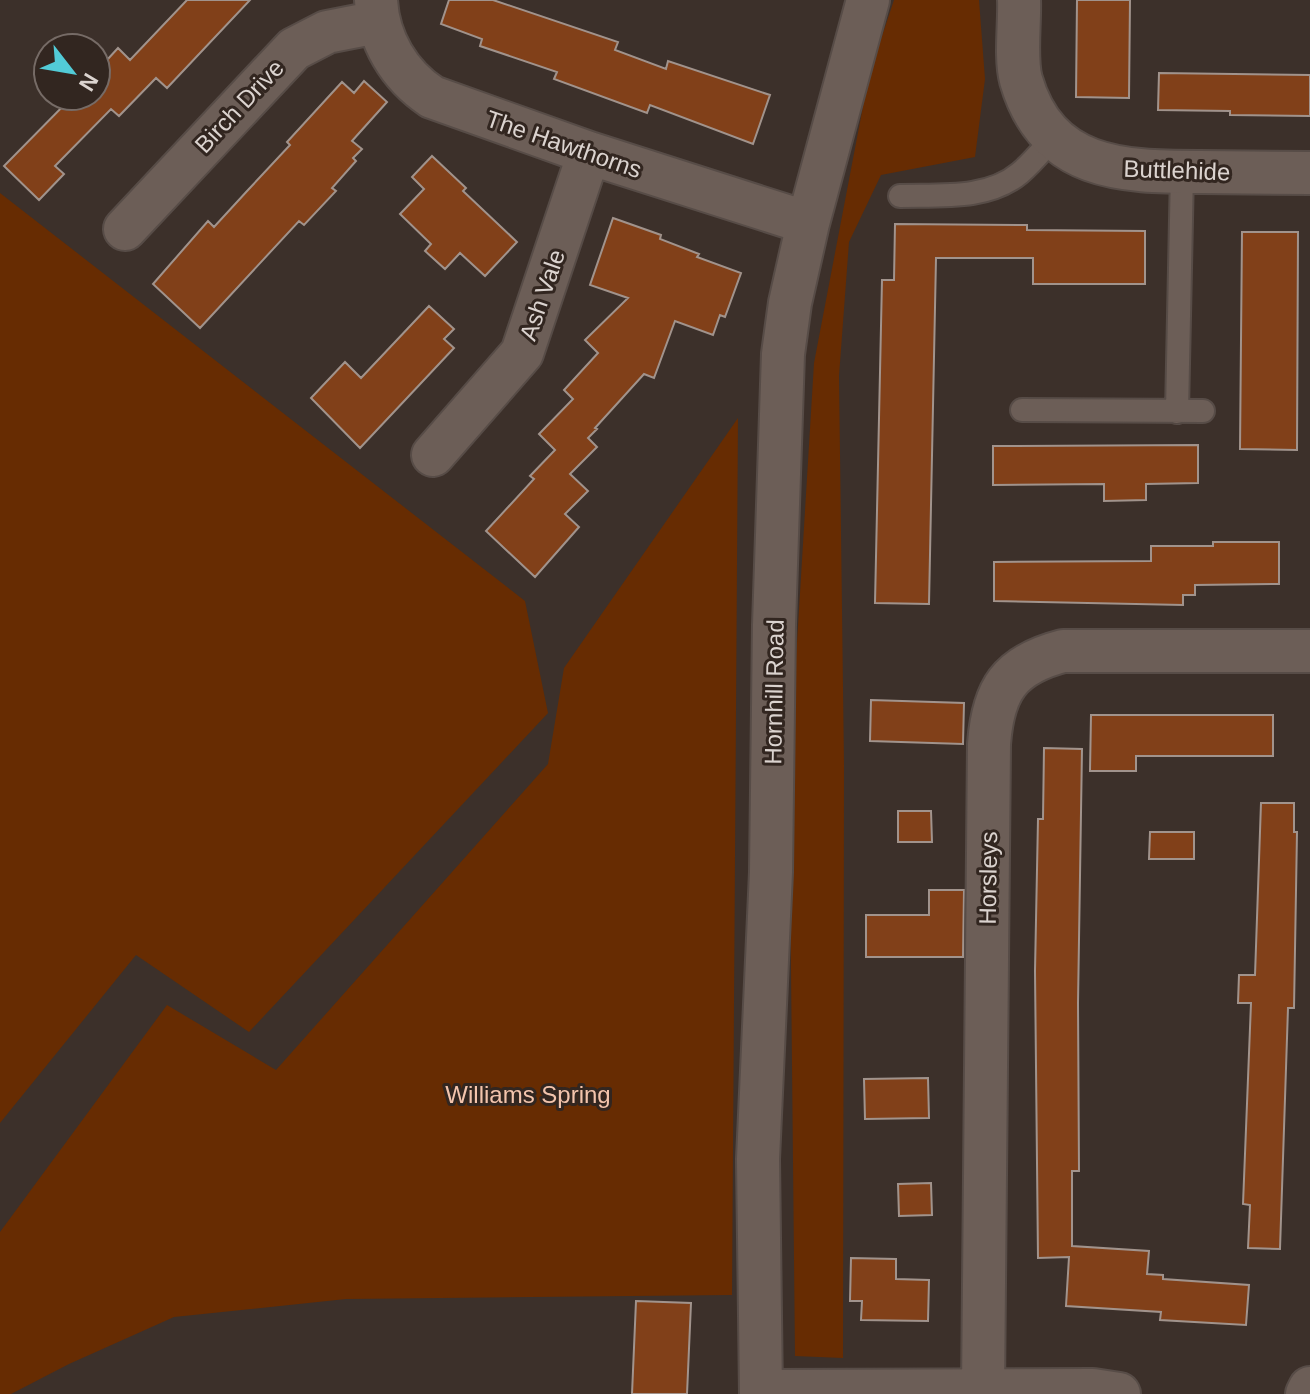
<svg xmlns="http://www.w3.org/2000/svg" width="1310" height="1394" viewBox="0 0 1310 1394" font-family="Helvetica,sans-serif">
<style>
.green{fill:#672c02}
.building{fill:#814019;stroke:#a1938c;stroke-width:2}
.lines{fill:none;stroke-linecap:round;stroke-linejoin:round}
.service-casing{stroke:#574c47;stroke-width:26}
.minor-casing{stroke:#574c47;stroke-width:46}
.service{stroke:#6c5e57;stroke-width:22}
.minor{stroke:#6c5e57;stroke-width:42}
.labels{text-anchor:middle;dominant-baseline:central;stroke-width:6;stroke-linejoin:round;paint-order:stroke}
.street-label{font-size:24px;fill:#dbd3cf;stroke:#322620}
.park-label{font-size:24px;fill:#f3c4ac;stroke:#322620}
</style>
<rect width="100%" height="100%" fill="#3c302a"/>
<!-- green -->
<path class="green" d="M894,0H979L985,79L975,157L881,175L849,242L839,376L844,765L843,1358L795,1356L789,774L814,363L869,75Z
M0,193L525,601L548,713L249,1032L136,955L0,1123Z
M738,418L732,1295L346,1299L174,1317L69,1364L11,1394H0V1232L167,1005L276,1070L548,764L564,668Z"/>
<!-- building -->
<path class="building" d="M187,0H250L167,88L156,78L119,116L111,109L55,166L64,174L39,200L4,166L73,96H96V72L118,48L130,60Z
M449,0H493L618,42L615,50L666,69L668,61L770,95L753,144L650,105L647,113L554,79L557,72L480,46L482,39L441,24Z
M1077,0H1130L1129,98L1076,97Z
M1159,73L1310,75V116L1230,115V111L1158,110Z
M364,81L387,102L352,141L362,149L353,158L356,161L332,188L336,191L304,225L299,221L200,328L153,284L208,221L214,227L248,190L290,145L287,142L342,82L354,93Z
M432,156L466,188L463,191L517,242L485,276L460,253L445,269L425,251L431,244L400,214L424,189L412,177Z
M613,218L661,235L660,239L699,254L697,257L741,273L725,317L720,315L713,335L675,321L654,378L644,374L595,428L597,429L588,438L597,447L570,474L588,491L565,514L579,527L535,577L486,531L534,479L530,476L555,450L539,434L573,399L564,390L598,353L585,340L628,298L590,285Z
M895,224L1027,225V230L1145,231V284H1033V258H936L929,604L875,603L882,280H894Z
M1242,232H1298L1297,450L1240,449Z
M429,306L454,329L444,339L454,348L360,448L311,398L345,362L361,378Z
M1198,445V483L1146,484V500L1104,501V484L993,485V446Z
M1213,542H1279V584L1195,585V595H1183V605L994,601V562L1151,561V546H1213Z
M871,700L964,703L963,744L870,741Z
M1091,715H1273V756H1136V771H1090Z
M1044,748L1082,749L1078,1003L1079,1171H1072V1246L1149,1251L1147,1274L1163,1275V1279L1249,1285L1246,1325L1160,1320L1161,1312L1066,1306L1069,1257L1038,1258L1035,971L1038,819H1043Z
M1261,803H1294V832H1297L1294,1008H1288L1280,1249L1248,1248L1250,1205L1243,1204L1251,1003H1238L1239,975H1255Z
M898,811H931L932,842H898Z
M1150,832H1194V859H1149Z
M929,890H964L963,957H866V915H929Z
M928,1078L929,1118L865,1119L864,1079Z
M931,1183L932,1215L899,1216L898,1184Z
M851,1258L896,1259V1279L929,1280L928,1321L861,1320L862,1301H850Z
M636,1301L691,1303L687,1394H632Z"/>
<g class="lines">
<!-- service casing -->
<g class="service-casing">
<path id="service" d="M900,196C940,195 988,200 1020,173C1033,162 1044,148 1055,136
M1022,410L1203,411
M1177,412L1182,172"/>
</g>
<!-- minor casing -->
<g class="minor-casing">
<path id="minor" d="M376,0C378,40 399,75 432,97L589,153L808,223
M1019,0C1020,23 1015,58 1021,80C1047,170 1121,172 1200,172C1236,172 1273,173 1310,173
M125,229L294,49L327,32L378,22
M433,455L522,353L589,153
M761,1391L1093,1390L1119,1394
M983,1391L989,744C993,690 1009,665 1063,651H1310
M761,1394L758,1159L771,872L774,625L783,354L790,303L808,223L868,0
M1307,1394L1310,1388"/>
</g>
<!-- service -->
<use href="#service" class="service"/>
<!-- minor -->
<use href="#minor" class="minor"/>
</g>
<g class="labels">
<!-- street labels -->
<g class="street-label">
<text transform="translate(239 106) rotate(-47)">Birch Drive</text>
<text transform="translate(564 144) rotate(19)">The Hawthorns</text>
<text transform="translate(1177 170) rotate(2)">Buttlehide</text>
<text transform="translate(542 295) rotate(-71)">Ash Vale</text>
<text transform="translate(774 692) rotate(-89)">Hornhill Road</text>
<text transform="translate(988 878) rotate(-89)">Horsleys</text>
</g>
<!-- park labels -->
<g class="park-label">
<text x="528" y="1094">Williams Spring</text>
</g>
</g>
<!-- north arrow -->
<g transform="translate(72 72) rotate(121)"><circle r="38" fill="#322620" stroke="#766b66" stroke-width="2"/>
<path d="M0-6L14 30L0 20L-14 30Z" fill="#52cbd7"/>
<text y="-12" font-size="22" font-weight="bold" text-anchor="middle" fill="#dbd3cf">N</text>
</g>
</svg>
